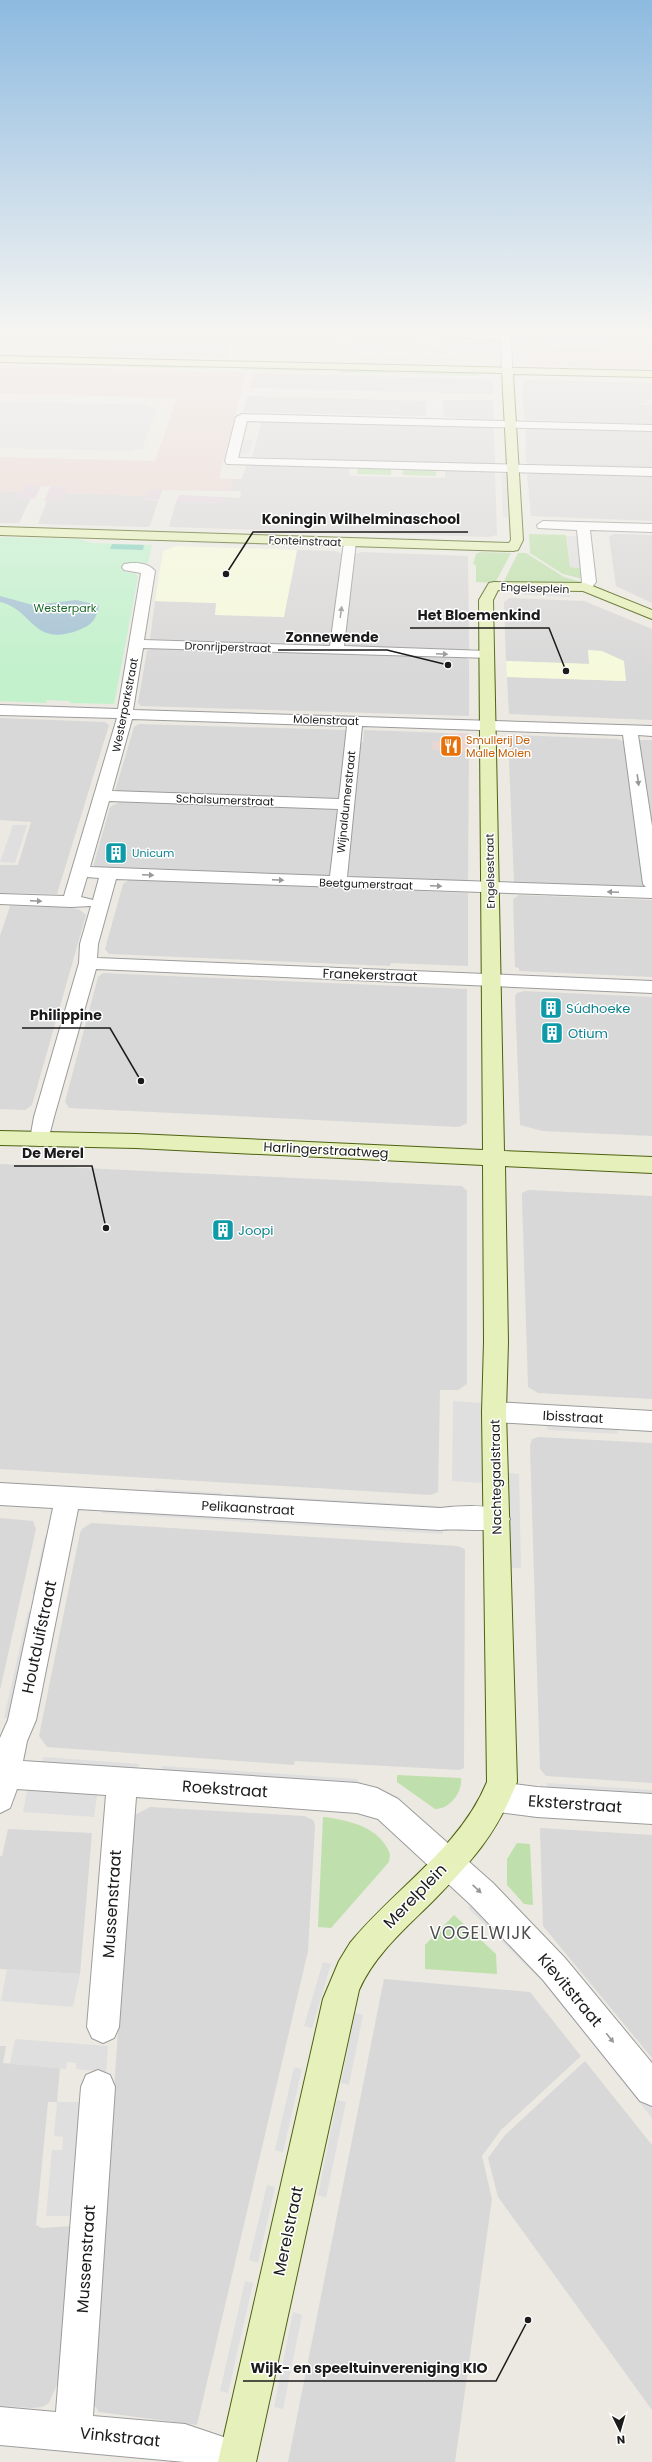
<svg xmlns="http://www.w3.org/2000/svg" width="652" height="2462" viewBox="0 0 652 2462" font-family="Poppins,sans-serif">
<style>
.residential{fill:#d9d8d8}
.commercial{fill:#ead6d2}
.industrial{fill:#e3d4de}
.education{fill:#f6fadb}
.grass{fill:#bfe0ac}
.park{fill:#c2f1cc}
.pitch{fill:#88d1bf}
.parking{fill:#dfdfdf}
.water{fill:#a6c3d4}
.lines{fill:none;stroke-linecap:round;stroke-linejoin:round}
.street-casing{stroke:#9c9c9c;stroke-width:2}
.secondary-casing{stroke:#4e6211;stroke-width:2}
.street{fill:#fff;fill-rule:evenodd}
.secondary{fill:#e6f0ba;fill-rule:evenodd}
.oneway{fill:#989898}
.labels{text-anchor:middle;dominant-baseline:central;stroke-width:3;stroke-linejoin:round;paint-order:stroke}
.far-street-label{font-size:11px;fill:#1b1b1b;stroke:#fff}
.far-park-label{font-size:11px;fill:#18692a;stroke:#fff}
.far-food-label{font-size:11px;fill:#c56008;stroke:#fff;text-anchor:start}
.far-culture-label{font-size:11px;fill:#0d838f;stroke:#fff;text-anchor:start}
.street-label{font-size:13px;fill:#1b1b1b;stroke:#fff}
.culture-label{font-size:13px;fill:#0d838f;stroke:#fff;text-anchor:start}
.near-street-label{font-size:16px;fill:#1b1b1b;stroke:#fff}
.near-neighbourhood-label{font-size:17px;letter-spacing:1px;fill:#4e4e4e;stroke:#fff}
.leader{fill:none;stroke:#1b1b1b;stroke-width:1.5}
.callout-dot{fill:#1b1b1b;stroke:#fff;stroke-width:1.5}
.callout-label{font-size:14px;text-anchor:middle;font-weight:bold;fill:#1b1b1b;stroke:#fff;stroke-width:3;stroke-linejoin:round;paint-order:stroke}
</style>
<rect width="100%" height="100%" fill="#ebe9e1"/>
<!-- residential -->
<path class="residential" d="M113,332H230L226,358L106,355Z
M352,334L423,337L414,338L413,349L423,351L415,354H410V351L387,350L386,353H381L382,350H364L363,353L356,352L353,350Z
M435,337L500,339L502,354L493,356V353H474V356H469V352H447L446,355H440L435,353L433,350H443V339Z
M253,373L481,379L492,381L493,394L249,388Z
M530,380L652,383V399H646L647,403H636L652,405V424L526,420L524,418L522,384Z
M247,396L427,401L426,416L243,412Z
M445,400H493L494,420L443,417V401Z
M262,421L494,427L495,464L252,457Z
M530,428L652,432V468L530,464L526,462L525,430Z
M247,463L350,466L349,475L353,476L445,478V470L495,471L497,535L489,537L169,527L176,502L222,503L224,497L240,498L241,491H229L232,479H242Z
M533,473L652,476V521L531,516L527,475Z
M0,491L21,492L18,498H31L19,523H0Z
M63,493L145,496L144,499L158,501L150,526L147,527L38,524L47,501H60Z
M613,534L652,535V603L616,586L609,537Z
M297,550L335,551L343,554L329,645L150,639L155,601L217,603L215,615L291,583Z
M362,552L468,556L469,650L344,646L354,554Z
M510,598L584,601L652,629V720L509,714L507,677L626,681L589,664L506,661L504,602Z
M153,648L465,657L469,660V716L141,706L138,703L147,651Z
M0,718L105,722L109,725L57,894L0,893V865H18L31,822L0,820Z
M139,724L347,730L339,798L118,794L115,791L134,727Z
M364,730L448,733V741L432,749L469,751L468,881L350,877L347,874L359,742H363Z
M514,735L617,739L625,742L643,887L514,882L508,737Z
M639,740H652V825L649,824Z
M119,802L335,809L338,812L331,875L328,877L95,868L93,867L110,807Z
M130,879L468,893V966L391,963L390,966L109,954L105,949L123,884Z
M519,895L652,900V977L519,971V968L515,967L513,899Z
M10,906L69,907L80,910L86,915L32,1105L25,1110L0,1109V936Z
M103,973L467,989V1123L459,1127L69,1108L65,1102L98,977Z
M524,991L652,997V1136L543,1131L520,1125L515,996L517,993Z
M0,1164L462,1186L467,1191V1384L458,1390H440L438,1492L431,1495L0,1469Z
M528,1190L652,1196V1399L538,1393L528,1387L522,1197V1193Z
M539,1437L652,1443V1783L546,1776L540,1769L530,1445L532,1439Z
M0,1518L33,1521L36,1529L0,1690Z
M91,1523L457,1546L465,1549L464,1768L459,1770L295,1761L294,1765L47,1747L39,1736L80,1533L82,1529Z
M150,1807L304,1816L313,1820L315,1825L308,1951L197,2425L99,2412L93,2403L132,1822L135,1815Z
M540,1828L652,1835V2058L543,1926Z
M8,1829L92,1833L80,1974L0,1969V1856H2Z
M384,1979L530,1992L581,2056L501,2130L482,2156L492,2199L455,2462H288Z
M0,2046H6L3,2063L60,2068L57,2102H48L36,2225L42,2228L72,2226L59,2380L49,2403L42,2407L33,2408L0,2406Z
M585,2061L652,2145V2410L498,2197L488,2158L505,2135Z"/>
<!-- commercial -->
<path class="commercial" d="M0,332H113L106,355L0,350Z
M230,332H333V347L342,349L332,352H329V349L260,347L259,350L250,347H228Z
M532,332H652V368L534,365Z
M3,365L246,373L219,478L232,479L229,491L147,490L145,496L64,493L66,487L24,486L21,492L0,491V457L155,461L177,398L0,393V371Z
M448,733H469V751L432,749L433,741H448Z"/>
<!-- industrial -->
<path class="industrial" d="M24,486H41L35,499L18,498Z
M50,487H67L60,501H44Z
M147,490H162L159,500L144,499Z
M179,495L224,497L222,503L176,502Z"/>
<!-- education -->
<path class="education" d="M176,546L297,550L284,617L215,615L216,603L155,601L163,551Z
M588,650L602,651L624,661L626,681L507,677L506,661L589,664Z"/>
<!-- grass -->
<path class="grass" d="M27,362L175,365L208,368L207,369L26,364Z
M241,368H297L337,371L240,370Z
M362,369L390,370V372L411,373H339L341,370L361,371Z
M436,371L478,374V376L413,374L415,372L435,373Z
M358,468L391,469V475L357,474Z
M403,469L436,470V476L403,475Z
M529,534L566,535L570,567L581,568L582,579L563,574L530,553Z
M480,552L511,553L495,583L476,582V565L473,564L476,554Z
M518,553H526L564,577L582,582L580,584L503,583Z
M397,1775L461,1778C463,1792 449,1810 435,1809L397,1782Z
M323,1817C349,1820 380,1827 390,1854L389,1862L331,1928L318,1927Z
M517,1843L530,1844L533,1905L524,1904L507,1885V1859Z
M454,1915L496,1954L497,1974L425,1969V1945Z"/>
<!-- park -->
<path class="park" d="M0,537L79,539L92,543L152,545L148,563L125,564L124,572L135,573L138,577L114,704L70,703V701L47,700L46,703L0,701Z"/>
<!-- pitch -->
<path class="pitch" d="M112,544L144,545L143,550L110,549Z"/>
<!-- parking -->
<path class="parking" d="M512,332H531L532,365L513,364Z
M541,332H652V343H646L645,340L601,339L602,349L560,348L555,351H543Z
M260,347L329,349V352L259,350Z
M357,357L408,358V361L356,360Z
M413,358L464,359V363L412,362Z
M553,362L601,363V366L553,365Z
M0,401L149,405V407H157L142,450L133,449L132,451L0,448Z
M243,439L253,440L249,454H239Z
M501,474H506L508,517H503Z
M567,536H578L581,568L570,567Z
M354,537L453,539H354Z
M192,541L320,545V547L191,543Z
M523,590L570,592V597L523,595Z
M13,825H27L15,863L0,862Z
M453,1401L481,1403L482,1483L452,1481Z
M547,1426L617,1430L618,1434L548,1430Z
M509,1473L519,1474L521,1568H510Z
M155,1489L222,1493L221,1500L154,1496Z
M234,1494L439,1506V1513L233,1501Z
M103,1506L443,1527V1534L102,1513Z
M45,1536H53L40,1595L32,1594Z
M28,1611L36,1612L13,1719L4,1718Z
M43,1757L139,1764L137,1773L41,1767Z
M162,1766L358,1779L357,1788L161,1775Z
M547,1783L652,1790V1795L547,1788Z
M28,1785L98,1790L94,1817L23,1812Z
M474,1901L652,2102V2118L542,1981L468,1908Z
M323,1962L331,1964L312,2028L304,2026Z
M7,1969L80,1974L73,2007L1,2001Z
M355,2013L363,2015L349,2085L341,2083Z
M15,2039L108,2046L106,2072L76,2069V2063L67,2062L66,2069L10,2064Z
M294,2067L302,2069L283,2152L275,2150Z
M337,2100L346,2102L326,2198L318,2195Z
M57,2102H83L73,2216H46L52,2150H62L63,2137L54,2136Z
M267,2185L275,2187L258,2263L249,2260Z
M245,2281L253,2283L228,2393L220,2391Z
M293,2312L302,2315L283,2409L274,2407Z"/>
<!-- water -->
<path class="water" d="M0,596L33,605L76,600L99,605C97,619 92,625 79,630C32,648 33,609 0,602Z"/>
<g class="lines">
<!-- street casing -->
<g class="street-casing">
<path id="street" d="M511,332L512,370L507,373L502,370L501,339L368,336L363,333Z
M242,414L652,425V431L247,421L238,458L652,468V476L227,464L225,461L236,417Z
M543,521L652,524V532L590,530L596,582L590,590L585,591L578,587L582,582L577,530L538,528L537,525Z
M350,538L356,542L344,646L487,651L492,652L494,655L492,658L143,648L133,710L652,726V736L638,735L652,826V898L116,879L98,944L97,958L652,981V993L96,969L54,1117L47,1144L40,1146L33,1144L30,1139L34,1117L79,963L80,944L91,906L71,907L0,904V894L64,896L117,718L0,715V705L118,709L141,573L124,570L122,567L124,564C134,562 148,562 155,571L144,640L330,646L344,542ZM132,719L347,726L339,799L112,791ZM362,726L623,735L643,884L646,887L347,877ZM109,801L338,809L330,876L90,867ZM87,877L99,878L93,900L81,897Z
M494,1402L652,1411V1431L494,1422L485,1419L482,1412L485,1405Z
M0,1483L440,1508C461,1506 486,1504 506,1511L510,1519L506,1527C489,1533 460,1528 440,1530L78,1509L36,1720L27,1741L23,1761L357,1783L377,1788L398,1799L493,1883L565,1958L652,2063V2106L640,2101L543,1980L471,1905L378,1819L357,1813L136,1797L119,2027L114,2038L103,2043L92,2038L87,2027L106,1795L17,1789L10,1808L0,1813V1738L8,1720L53,1508L0,1505Z
M498,1782L537,1787L652,1794V1824L537,1817L498,1812L488,1807L483,1797L488,1787Z
M98,2070L110,2075L115,2087L93,2416L185,2424L250,2446L256,2459L255,2462H185L0,2445V2407L56,2412L81,2087L86,2075Z"/>
</g>
<!-- secondary casing -->
<g class="secondary-casing">
<path id="secondary" d="M0,356L652,371V377L513,374L523,540L518,550L513,551L0,535V527L509,543L511,540L502,373L0,362Z
M494,582L585,583L652,610V619L583,591L498,590L493,600L504,1151L652,1157V1173L505,1166L508,1342L506,1412L517,1782C496,1835 472,1861 433,1901C406,1928 375,1954 359,1990L256,2462H218L323,1999L339,1961L350,1943C394,1889 460,1848 487,1782L482,1412L484,1342L483,1165L136,1148L0,1145V1131L136,1134L483,1150L479,600L489,583Z"/>
</g>
<!-- street -->
<use href="#street" class="street"/>
<!-- secondary -->
<use href="#secondary" class="secondary"/>
</g>
<!-- one-way arrows -->
<defs><path id="oneway-solid" d="M-6-.8H1V-3.2L6.5 0L1 3.2V.8H-6Z"/></defs>
<g class="oneway">
<use href="#oneway-solid" transform="translate(341 612) rotate(-82)"/>
<use href="#oneway-solid" transform="translate(442 654) rotate(2)"/>
<use href="#oneway-solid" transform="translate(638 780) rotate(82)"/>
<use href="#oneway-solid" transform="translate(148 875) rotate(2)"/>
<use href="#oneway-solid" transform="translate(278 880) rotate(2)"/>
<use href="#oneway-solid" transform="translate(436 886) rotate(2)"/>
<use href="#oneway-solid" transform="translate(613 892) rotate(-178)"/>
<use href="#oneway-solid" transform="translate(36 901) rotate(2)"/>
<use href="#oneway-solid" transform="translate(477 1889) rotate(43)"/>
<use href="#oneway-solid" transform="translate(610 2038) rotate(51)"/>
</g>
<!-- sky -->
<linearGradient id="sky" x2="0" y2="1"><stop stop-color="#8dbae0"/><stop offset="0.49" stop-color="#f6f5f2"/><stop offset="1" stop-color="#f6f5f2" stop-opacity="0"/></linearGradient>
<rect width="652" height="677" fill="url(#sky)"/>
<!-- icons -->
<defs>
<g id="restaurant-square" transform="scale(1.15)"><rect x="-9" y="-9" width="18" height="18" rx="4" fill="#e8710a" stroke="#fff"/><path d="M-5-6h1v4h1v-4h1v4h1v-4h1v5L-1.5 .5V6h-2V.5L-5-1ZM5-6V6H3V1.5H1.5Q1.5-4 5-6Z" fill="#fff"/></g>
<g id="building-square" transform="scale(1.15)"><rect x="-9" y="-9" width="18" height="18" rx="4" fill="#0f9aa8" stroke="#fff"/><path d="M-4-6H4V6H1V3H-1V6H-4ZM-2.5-4.3h1.7v1.8h-1.7ZM.8-4.3h1.7v1.8H.8ZM-2.5-1h1.7V.8h-1.7ZM.8-1h1.7V.8H.8Z" fill="#fff"/></g>
</defs>
<g fill-rule="evenodd">
<use href="#restaurant-square" x="451" y="746"/>
<use href="#building-square" x="116" y="853"/>
<use href="#building-square" x="551" y="1008"/>
<use href="#building-square" x="552" y="1033"/>
<use href="#building-square" x="223" y="1230"/>
</g>
<g class="labels">
<!-- far-street labels -->
<g class="far-street-label">
<text transform="translate(305 541) rotate(2)">Fonteinstraat</text>
<text transform="translate(535 588) rotate(2)">Engelseplein</text>
<text transform="translate(228 647) rotate(2)">Dronrijperstraat</text>
<text transform="translate(125 705) rotate(-79)">Westerparkstraat</text>
<text transform="translate(326 720) rotate(2)">Molenstraat</text>
<text transform="translate(225 800) rotate(2)">Schalsumerstraat</text>
<text transform="translate(346 802) rotate(-84)">Wijnaldumerstraat</text>
<text transform="translate(490 871) rotate(-91)">Engelsestraat</text>
<text transform="translate(366 884) rotate(2)">Beetgumerstraat</text>
</g>
<!-- far-park labels -->
<g class="far-park-label">
<text x="65" y="608">Westerpark</text>
</g>
<!-- far-food labels -->
<g class="far-food-label">
<text x="466" y="740">Smullerij De<tspan x="466" dy="13">Malle Molen</tspan></text>
</g>
<!-- far-culture labels -->
<g class="far-culture-label">
<text x="132" y="853">Unicum</text>
</g>
<!-- street labels -->
<g class="street-label">
<text transform="translate(370 975) rotate(2)">Franekerstraat</text>
<text transform="translate(326 1150) rotate(3)">Harlingerstraatweg</text>
<text transform="translate(573 1417) rotate(3)">Ibisstraat</text>
<text transform="translate(496 1477) rotate(-91)">Nachtegaalstraat</text>
<text transform="translate(248 1508) rotate(3)">Pelikaanstraat</text>
</g>
<!-- culture labels -->
<g class="culture-label">
<text x="566" y="1008">Súdhoeke</text>
<text x="568" y="1033">Otium</text>
<text x="238" y="1230">Joopi</text>
</g>
<!-- near-street labels -->
<g class="near-street-label">
<text transform="translate(39 1637) rotate(-78)">Houtduifstraat</text>
<text transform="translate(225 1789) rotate(4)">Roekstraat</text>
<text transform="translate(575 1804) rotate(4)">Eksterstraat</text>
<text transform="translate(415 1896) rotate(-46)">Merelplein</text>
<text transform="translate(112 1904) rotate(-86)">Mussenstraat</text>
<text transform="translate(570 1990) rotate(50)">Kievitstraat</text>
<text transform="translate(288 2231) rotate(-78)">Merelstraat</text>
<text transform="translate(86 2259) rotate(-86)">Mussenstraat</text>
<text transform="translate(120 2437) rotate(6)">Vinkstraat</text>
</g>
<!-- near-neighbourhood labels -->
<g class="near-neighbourhood-label">
<text x="481" y="1933">VOGELWIJK</text>
</g>
</g>
<!-- callouts -->
<path class="leader" d="M226 574L253 532H468M566 671L549 628H410M448 665L387 650H278M141 1081L110 1028H22M106 1228L92 1166H14M528 2320L496 2381H243"/>
<g class="callout-dot">
<circle cx="226" cy="574" r="4"/>
<circle cx="566" cy="671" r="4"/>
<circle cx="448" cy="665" r="4"/>
<circle cx="141" cy="1081" r="4"/>
<circle cx="106" cy="1228" r="4"/>
<circle cx="528" cy="2320" r="4"/>
</g>
<g class="callout-label">
<text x="361" y="524">Koningin Wilhelminaschool</text>
<text x="479" y="620">Het Bloemenkind</text>
<text x="332" y="642">Zonnewende</text>
<text x="66" y="1020">Philippine</text>
<text x="53" y="1158">De Merel</text>
<text x="369" y="2373">Wijk- en speeltuinvereniging KIO</text>
</g>
<!-- north arrow -->
<g transform="translate(620 2430) rotate(175)" stroke="#ffffff" stroke-width="3" paint-order="stroke">
<path d="M0-3L7 15L0 10L-7 15Z" fill="#1b1b1b"/>
<text y="-6" font-size="11" font-weight="bold" text-anchor="middle" fill="#1b1b1b">N</text>
</g>
</svg>
